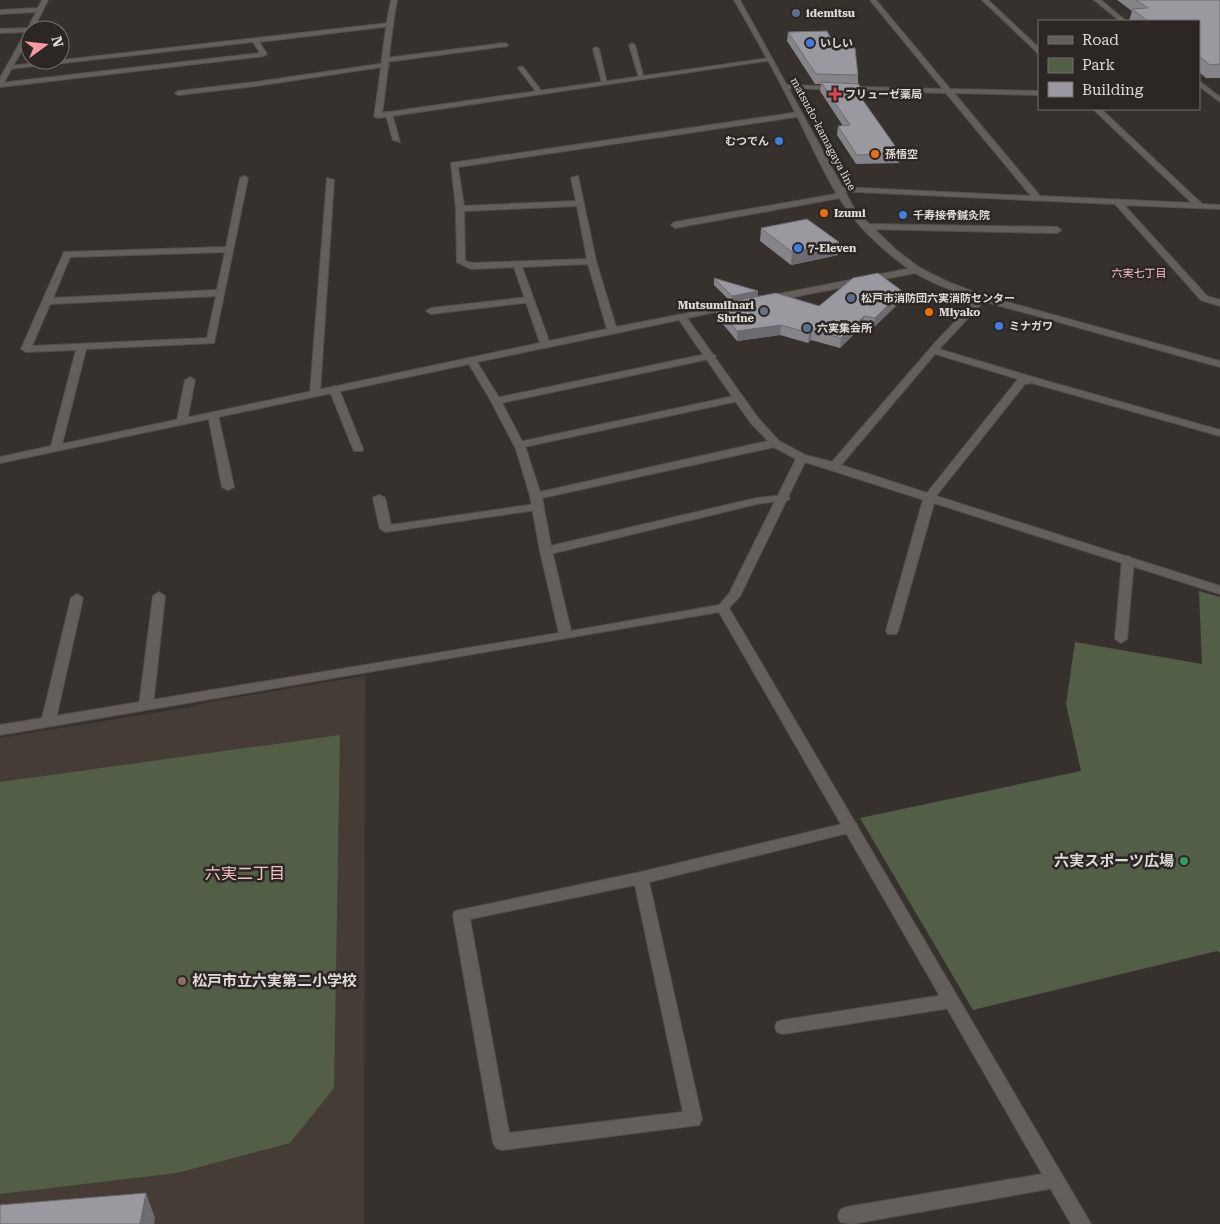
<svg xmlns="http://www.w3.org/2000/svg" width="1220" height="1224" viewBox="0 0 1220 1224" font-family="'Roboto Serif','Noto Sans JP',serif">
<style>
.built{fill:#463c36}
.green{fill:#535e46}
.lines{fill:none;stroke-linecap:round;stroke-linejoin:round}
.service-casing{stroke:#544f4c;stroke-width:2}
.minor-casing{stroke:#544f4c;stroke-width:2}
.secondary-casing{stroke:#544f4c;stroke-width:2}
.service{fill:#655f5c;fill-rule:evenodd}
.minor{fill:#655f5c;fill-rule:evenodd}
.secondary{fill:#655f5c;fill-rule:evenodd}
.wall{fill:#848489}
.shaded-wall{fill:#6c6b6f}
.building{fill:#9a999f;stroke:#6c6b6f}
.service-dot{fill:#5c6f8a;stroke:#2c2724;stroke-width:2}
.shop-dot{fill:#3f7fe0;stroke:#2c2724;stroke-width:2}
.health-dot{fill:#e0444e;stroke:#2c2724;stroke-width:2}
.food-dot{fill:#e8710a;stroke:#2c2724;stroke-width:2}
.worship-dot{fill:#6b7280;stroke:#2c2724;stroke-width:2}
.leisure-dot{fill:#2e9e5b;stroke:#2c2724;stroke-width:2}
.education-dot{fill:#8d6e63;stroke:#2c2724;stroke-width:2}
.labels{text-anchor:middle;dominant-baseline:central;stroke-width:5;stroke-linejoin:round;paint-order:stroke}
.far-poi-label{font-size:11px;font-weight:bold;fill:#dedad8;stroke:#2c2724;text-anchor:start}
.far-street-label{font-size:11px;fill:#dedad8;stroke:#2c2724}
.far-neighbourhood-label{font-size:11px;fill:#f5c1c3;stroke:#2c2724}
.near-poi-label{font-size:15px;font-weight:bold;fill:#dedad8;stroke:#2c2724;text-anchor:end}
.near-neighbourhood-label{font-size:16px;fill:#f5c1c3;stroke:#2c2724}
</style>
<rect width="100%" height="100%" fill="#37312e"/>
<!-- built -->
<path class="built" d="M365,676L364,1224H0V738L191,707L204,703Z"/>
<!-- green -->
<path class="green" d="M1199,591L1220,597V953L1217,951L973,1010L860,818L1081,771L1066,704L1075,642L1202,664Z
M340,735L334,1088L290,1143L177,1173L0,1194V782Z"/>
<g class="lines">
<!-- service casing -->
<g class="service-casing">
<path id="service" d="M389,23L392,25L391,26L259,42L267,54L264,56L0,87V83L260,53L253,42L8,69L7,68L10,66Z
M505,43L508,45L507,46L386,62L383,60L386,58Z
M632,43L635,45L644,79L639,78L629,45Z
M596,47L599,49L607,84L602,83L593,49Z
M386,63L389,65L388,66L256,86L178,95L175,93L178,91L256,82Z
M519,67H523L543,93L542,94H538L518,68Z
M385,112L392,114L400,142L393,140Z
M327,178L334,180L320,393L315,396L310,393Z
M842,193H845V197L675,228L671,225L675,222Z
M866,224L1057,227L1061,230L1057,233L863,229V225Z
M529,297L534,300L532,302L431,314L426,311L431,308Z
M935,348L1036,378L1037,380L1036,382H1028L932,353L930,351Z
M711,353L716,356L714,358L496,404L491,401L496,398Z
M190,377L195,380L187,421L182,424L177,421L185,380Z
M334,386L339,389L363,449L362,451H354L353,449L329,389Z
M739,395L744,398L743,400L519,448L514,445L519,442Z
M213,412L218,415L234,487L228,490L222,487L208,415Z
M930,493L936,496L898,631L896,634H888L886,631L924,496Z
M379,495L385,498L391,525L536,504L542,507L536,510L386,532L380,529L373,498Z
M784,495L790,498L788,500L757,504L546,555L540,551L546,547L757,498Z
M1128,556L1134,560L1127,639L1121,643L1115,639L1122,560Z
M159,592L165,596L153,706L151,709H141L139,706L153,596Z
M77,594L83,598L55,723L53,726H43L41,723L71,598Z
M851,822L856,823L858,827L856,831L649,882L702,1119L699,1125L502,1150L496,1148L493,1142L453,915L455,911L641,872ZM635,885L683,1112L509,1133L470,919Z
M951,994L957,996L959,1001L957,1006L951,1008L783,1034L777,1032L775,1027L777,1022L783,1020Z
M1054,1172L1061,1174L1063,1180L1061,1186L1054,1188L852,1224L840,1222L838,1216L840,1210L847,1207Z"/>
</g>
<!-- minor casing -->
<g class="minor-casing">
<path id="minor" d="M42,0H48L33,30H30V36L3,84L0,86V78L26,32L0,33V29L28,28L36,12L0,14V10L38,8Z
M391,0H397C390,37 388,76 382,113L770,58L773,60L378,118L374,116C381,77 383,38 391,0Z
M870,0H876L950,89L1039,91V95L954,93L1040,196L1192,203L1093,109H1101L1202,204L1220,205V209L1124,205L1207,296L1220,300V306L1201,300L1115,204L836,191V187H839L1031,196L946,93L784,88V86L786,85L943,89Z
M982,0H988L1039,48V54Z
M1094,0H1101L1126,21H1120Z
M1199,81L1220,97V102L1199,86Z
M799,112L803,114L802,116L458,167L464,206L576,201L571,178L578,176L596,261L616,327L734,304V308L687,318L758,418L779,441L805,455L832,462L934,344L979,296H985V300L940,348L841,465L927,493L1018,379L1036,378L1220,430V436L1032,383L1025,384L936,496L1220,586V594L805,462L740,596L729,608L1091,1224H1071L719,612L0,735V725L559,633L540,551L530,496L516,449L491,401L469,364L0,463V457L51,446L76,350L26,352L21,349L64,252L226,247L240,178L244,176L248,178L214,343L86,349L62,444L540,343L514,267L471,269L457,262L456,209L451,163ZM577,206L587,259L472,263L465,261L464,211ZM225,252L217,290L53,298L70,257ZM588,264L607,329L549,341L522,267ZM216,296L207,338L32,346L50,304ZM679,320L750,422L768,441L540,492L526,449L501,401L477,362ZM774,447L796,459L729,594L719,605L571,631L552,551L542,498Z
M917,267L920,268V272L768,302L763,299L768,296Z"/>
</g>
<!-- secondary casing -->
<g class="secondary-casing">
<path id="secondary" d="M734,0H740L855,210L896,250L920,268L948,282L985,296L1220,361V367L979,300C957,292 932,284 912,271C889,255 865,234 848,211C825,179 808,136 789,100C772,66 753,33 734,0Z"/>
</g>
<!-- service -->
<use href="#service" class="service"/>
<!-- minor -->
<use href="#minor" class="minor"/>
<!-- secondary -->
<use href="#secondary" class="secondary"/>
</g>
<!-- wall -->
<path class="wall" d="M1117,0H1220V78H1206L1199,72V21H1129L1132,11Z
M788,32L836,48L858,75V83L862,99L900,153L899,163L856,164L837,135L838,126H843L820,91L821,84H815L787,41Z
M761,228L839,242L838,255L791,265L760,241Z
M714,278L758,291V297L819,306L902,291L901,301L873,328L863,325L840,348L811,340L808,343L780,335L737,341L716,316V306L739,303V301L732,303L714,285Z"/>
<!-- shaded-wall -->
<path class="shaded-wall" d="M839,242L838,255L791,265L792,252Z
M758,291V298L739,300V301L732,303V296Z
M902,291L901,301L873,328L875,318Z
M864,316L863,325L840,348L841,338Z
M781,325L780,335L737,341V331Z
M812,330L811,340L808,343L809,333Z
M146,1193L155,1218L154,1224H140Z"/>
<!-- building -->
<path class="building" d="M1136,0H1220V64L1210,65L1199,56V21H1148L1132,9L1148,8Z
M827,31L836,48H855L858,75L816,74L788,32Z
M821,82L859,84L862,99L900,153L857,155L838,126L850,125Z
M807,219L839,242L792,252L761,228Z
M878,273L902,291L875,318L864,316L841,338L812,330L809,333L781,325L737,331L716,306L742,303L739,300L776,293L819,306L853,278Z
M714,278L758,291L732,296Z
M146,1193L140,1224H0V1205Z"/>
<!-- markers -->
<g class="service-dot">
<circle cx="796" cy="13" r="5"/>
<circle cx="851" cy="298" r="5"/>
<circle cx="807" cy="328" r="5"/>
</g>
<g class="shop-dot">
<circle cx="810" cy="43" r="5"/>
<circle cx="779" cy="141" r="5"/>
<circle cx="903" cy="215" r="5"/>
<circle cx="798" cy="248" r="5"/>
<circle cx="999" cy="326" r="5"/>
</g>
<path class="health-dot" d="M832.5 86.5h5v5h5v5h-5v5h-5v-5h-5v-5h5z"/>
<g class="food-dot">
<circle cx="875" cy="154" r="5"/>
<circle cx="824" cy="213" r="5"/>
<circle cx="929" cy="312" r="5"/>
</g>
<circle class="worship-dot" cx="764" cy="311" r="5"/>
<circle class="leisure-dot" cx="1184" cy="861" r="5"/>
<circle class="education-dot" cx="182" cy="981" r="5"/>
<g class="labels">
<!-- far-poi labels -->
<g class="far-poi-label">
<text x="806" y="13">idemitsu</text>
<text x="820" y="43">いしい</text>
<text x="845" y="94">フリューゼ薬局</text>
<text x="769" y="141" text-anchor="end">むつでん</text>
<text x="885" y="154">孫悟空</text>
<text x="834" y="213">Izumi</text>
<text x="913" y="215">千寿接骨鍼灸院</text>
<text x="808" y="248">7-Eleven</text>
<text x="861" y="298">松戸市消防団六実消防センター</text>
<text x="754" y="305" text-anchor="end">MutsumiInari<tspan x="754" dy="13">Shrine</tspan></text>
<text x="939" y="312">Miyako</text>
<text x="1009" y="326">ミナガワ</text>
<text x="817" y="328">六実集会所</text>
</g>
<!-- far-street labels -->
<g class="far-street-label">
<text transform="translate(823 134) rotate(62)">matsudo-kamagaya line</text>
</g>
<!-- far-neighbourhood labels -->
<g class="far-neighbourhood-label">
<text x="1139" y="273">六実七丁目</text>
</g>
<!-- near-poi labels -->
<g class="near-poi-label">
<text x="1174" y="861">六実スポーツ広場</text>
<text x="192" y="981" text-anchor="start">松戸市立六実第二小学校</text>
</g>
<!-- near-neighbourhood labels -->
<g class="near-neighbourhood-label">
<text x="245" y="873">六実二丁目</text>
</g>
</g>
<!-- legend -->
<rect x="1038" y="20" width="162" height="90" fill="#2c2724" stroke="#736f6c"/>
<rect x="1048" y="36" width="25" height="8" fill="#655f5c" stroke="#736f6c"/>
<text x="1082" y="45" font-size="15" fill="#dedad8">Road</text>
<rect x="1048" y="58" width="25" height="15" fill="#535e46" stroke="#736f6c"/>
<text x="1082" y="70" font-size="15" fill="#dedad8">Park</text>
<rect x="1048" y="82" width="25" height="15" fill="#9a999f" stroke="#736f6c"/>
<text x="1082" y="95" font-size="15" fill="#dedad8">Building</text>
<!-- north arrow -->
<g transform="translate(45 45) rotate(75)"><circle r="24" fill="#2c2724" stroke="#736f6c"/>
<path d="M0-4L9 19L0 12L-9 19Z" fill="#f49aa0"/>
<text y="-8" font-size="14" font-weight="bold" text-anchor="middle" fill="#dedad8">N</text>
</g>
</svg>
